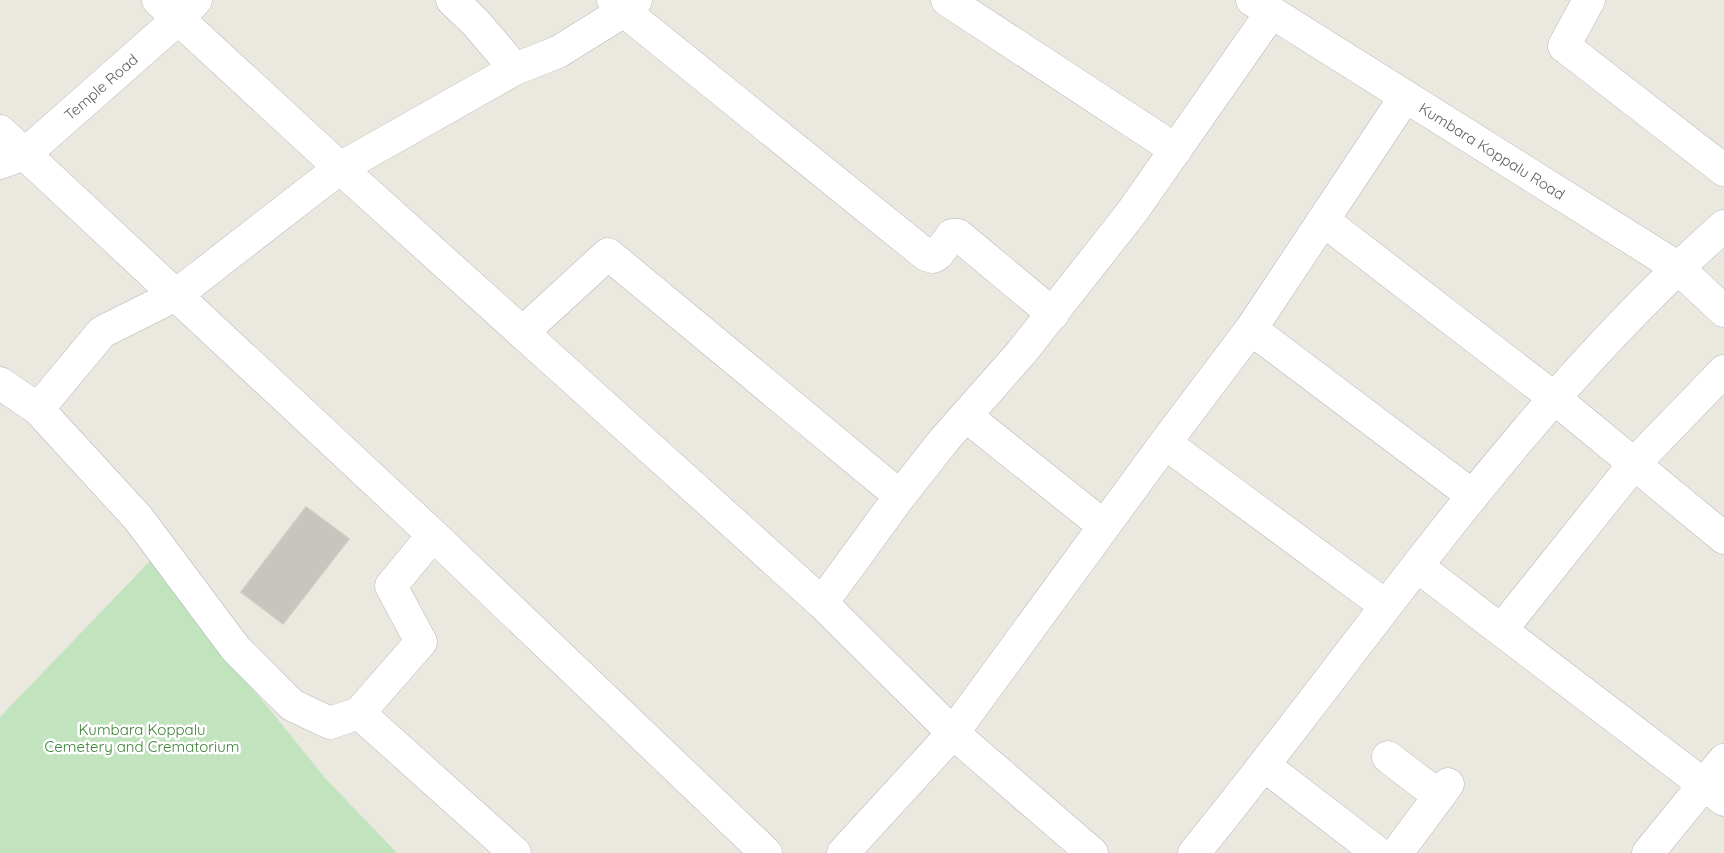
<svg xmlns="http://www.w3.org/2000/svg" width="1724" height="853" viewBox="0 0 1724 853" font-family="Quicksand,sans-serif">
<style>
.green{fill:#c1e3bd}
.building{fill:#c8c5c0;stroke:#d0c9bf;stroke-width:1.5}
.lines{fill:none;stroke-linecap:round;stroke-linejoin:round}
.minor-casing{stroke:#b3b7bb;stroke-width:33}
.minor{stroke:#fff;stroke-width:32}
.labels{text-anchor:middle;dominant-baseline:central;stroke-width:5;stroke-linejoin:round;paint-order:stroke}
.street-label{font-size:15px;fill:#595d61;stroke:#fff}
.park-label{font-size:15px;fill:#3c8137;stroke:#fff}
</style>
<rect width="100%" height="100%" fill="#ebe8e0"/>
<!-- green -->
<path class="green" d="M150,561L325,778L397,853H0V717Z"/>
<!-- building -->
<path class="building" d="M306,507L349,539L283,624L241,592Z"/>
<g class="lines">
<!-- minor casing -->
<g class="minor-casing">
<path id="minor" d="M158,0L340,168L822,603L953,733L1092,853
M452,0L476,23L515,69
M613,0L624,11L926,255L933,257L938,254L952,235H958L1053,314
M947,0L1176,150
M1252,0L1677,267L1724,311
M1589,0L1564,46L1724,170
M0,131L433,535L766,853
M0,163L25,154L178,19L196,0
M1323,220L1553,397L1724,538
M1251,329L1473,496
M522,333L608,254L900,496
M0,383L38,409L138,518L236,649L292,705L330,723L359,713
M38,409L102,332L176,295L340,168L515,69L558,52L624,11L636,0
M966,416L1104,526
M1165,443L1386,606
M433,535L391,586L421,642L359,713L515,853
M1417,566L1724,800
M822,603L900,496L945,439L1021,353L1132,212L1271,13
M1502,629L1634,464L1724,371
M1388,757L1439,796
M1265,766L1378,853
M843,853L953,733L1165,443L1251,329L1405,97
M1194,853C1367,641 1518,408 1724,226
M1397,853L1448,784
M1648,853L1724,760"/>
</g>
<!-- minor -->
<use href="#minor" class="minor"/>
</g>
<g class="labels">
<!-- street labels -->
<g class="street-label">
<text transform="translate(101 87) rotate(-41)">Temple Road</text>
<text transform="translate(1492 151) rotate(32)">Kumbara Koppalu Road</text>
</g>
<!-- park labels -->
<g class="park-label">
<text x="142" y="729">Kumbara Koppalu<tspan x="142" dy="17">Cemetery and Crematorium</tspan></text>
</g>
</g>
</svg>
